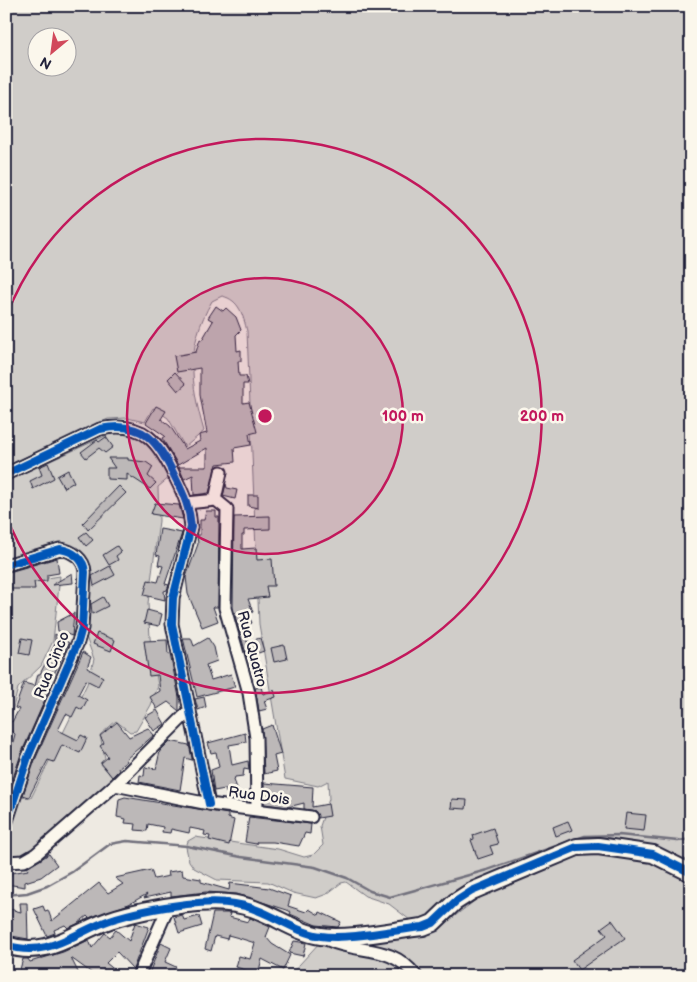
<svg xmlns="http://www.w3.org/2000/svg" width="697" height="982" viewBox="0 0 697 982" font-family="'Balsamiq Sans',sans-serif">
<style>
.green{fill:#d0cdc9;stroke:#797882;fill-rule:evenodd}
.lines{fill:none;stroke-linecap:round;stroke-linejoin:round}
.stream{stroke:#716f7c;stroke-width:2.5}
.building{fill:#bcb8b8;stroke:#22223b}
.street-casing{stroke:#22223b;stroke-width:15}
.secondary-casing{stroke:#22223b;stroke-width:20}
.street{stroke:#fbf7ec;stroke-width:11}
.secondary{stroke:#fbf7ec;stroke-width:16}
.cycleway-casing{stroke:#fbf7ec;stroke-width:11}
.cycleway{stroke:#0057b8;stroke-width:8}
.ring{fill:none;stroke:#c2185b;stroke-width:2.5}
.labels{text-anchor:middle;dominant-baseline:central;stroke-width:5;stroke-linejoin:round;paint-order:stroke}
.street-label{font-size:15px;fill:#22223b;stroke:#fbf7ec}
.centre{fill:#c2185b;stroke:#fbf7ec;stroke-width:2.5}
.ring-label{font-size:15px;text-anchor:middle;font-weight:bold;fill:#c2185b;stroke:#fbf7ec;stroke-width:5;stroke-linejoin:round;paint-order:stroke}
</style>
<rect width="100%" height="100%" fill="#eeeae2"/>
<filter id="ink" filterUnits="userSpaceOnUse"><feTurbulence type="fractalNoise" baseFrequency=".02" numOctaves="2"/><feDisplacementMap in="SourceGraphic" scale="10" xChannelSelector="R" yChannelSelector="G"/><feConvolveMatrix kernelMatrix="1 2 1 2 8 2 1 2 1" color-interpolation-filters="sRGB"/></filter>
<g filter="url(#ink)">
<!-- green -->
<path class="green" d="M6,6H691V867L662,851L535,856L487,876L425,920H410L389,904L365,896L346,882L341,883L327,894L316,898L293,893L268,882L217,880L194,868L189,861L186,847L188,841L195,837L278,849L304,857L313,855L323,845L320,826L329,799L328,781L318,786L285,779L259,624L247,331C243,316 240,300 222,296L212,301C186,346 190,383 204,431L185,447L168,418L153,408L145,422L127,418L108,419L6,466ZM38,38H68V68H38Z
M114,432L135,433L158,450L170,477L158,487L159,521L148,603L150,638L158,686L151,705L136,731L130,732L116,721L100,735L105,758L100,763L114,779L35,850L20,856L6,855V843L21,797L31,798L87,684L92,667L94,659L86,637L89,564C70,526 34,551 6,563V481Z
M6,571L9,584L60,576L53,641L41,666L18,688L6,735Z
M591,852L645,859L691,879V976H289L321,941L435,929L447,922L477,899L545,867L579,854Z"/>
<g class="lines">
<!-- stream -->
<path class="stream" d="M6,895L27,893L47,886L72,872L110,844L127,841L187,846L241,857L315,867L347,878L370,891L390,897L487,870L585,836L619,835L678,841L691,839"/>
</g>
<!-- building -->
<path class="building" d="M216,306L223,311L226,308L236,317L241,330L236,335L237,351L241,350V361H238L239,376H246L248,384H243V403L249,402L257,432L249,434L251,445L234,448L235,462L217,464L209,493L194,495L193,475L184,479L179,467H207V448L178,465L162,438L165,436L146,423L156,406L166,411L161,419L170,426L185,449L200,441L199,435L207,433L200,395V368L177,372L174,356L196,352L200,339L202,340L213,321L208,318Z
M175,372L186,384L178,391L168,379Z
M106,437L113,447L105,453L99,448L86,458L81,452L97,440L99,442Z
M108,458H128V460L146,462L153,467L148,476L156,483L150,489L127,474V480L107,479V468H115Z
M48,463L54,478L33,489L30,481L42,475L39,467Z
M68,470L74,482L64,488L57,476Z
M226,484L227,488L237,490L235,499L223,496Z
M119,486L126,493L88,530L83,523Z
M248,495H258V508L248,506Z
M155,503L179,505L183,519L151,514Z
M206,511H216V517H219L218,607H213L218,621L202,627L188,594L186,577L198,544L197,535H200V520H204Z
M270,516V529L244,530V535H242V549L256,548L257,560L272,559L274,586H266L268,597L248,599L253,612L248,614L252,623L238,628L233,607L234,517Z
M160,529L182,533L165,584L169,585L167,590L164,591L165,600L144,595L148,580L158,582L163,566L158,565L160,556L156,555Z
M86,532L93,540L86,546L79,537Z
M117,546L121,552L116,556L118,560L109,565L103,555Z
M57,558L59,573L47,575V581L34,582L35,589H11L9,572Z
M110,566L115,575L94,586L92,576Z
M72,573L73,583L52,585Z
M103,597L108,606L92,614L91,604Z
M147,610L162,614L159,626L144,623Z
M74,613L72,636L58,631L57,622Z
M243,629L247,642L260,638L264,651L247,657L239,630Z
M97,633L115,640L111,651L93,644Z
M55,634L69,643L54,674L52,673L48,693L21,754L9,790L6,789V748L11,750L15,734L6,727L9,721L12,722L19,709L15,708L24,683L35,686L38,674H40L55,644Z
M22,638L32,640L29,655L19,653Z
M183,638H191L194,646L208,638L214,647L217,661L206,665L211,680L231,674L235,687L197,697Z
M167,640L168,654H170L179,697V711L168,702L157,709L150,697L160,691L158,675L149,676L144,641Z
M284,645L287,659L274,662L271,648Z
M83,652L91,657L87,668L103,677L98,686L86,680L78,695L87,700L82,710L77,707L72,717L66,714L58,730L78,740L81,735L87,738L80,753L62,745L54,762L48,760L29,797L23,795L35,760Z
M261,687L263,694L274,690L276,697L264,701L267,709L259,711L255,688Z
M204,697L206,707L198,710L195,699Z
M157,710L165,724L154,731L145,717Z
M117,722L129,737L148,728L154,735L126,759L127,761L118,768L119,770L112,777L101,763L108,757L100,746L104,743L100,736Z
M272,725L281,754L274,756L277,771L264,774L262,729Z
M245,733L246,742L229,745L232,765L248,761L249,770L244,769L243,776L235,777L234,780L238,791L226,793L225,789L214,791L211,770L219,767L216,752L211,753L208,743Z
M170,741L189,745L192,758V760L185,758L180,790L139,782L140,775L144,776L145,767L156,769L160,751Z
M264,783L313,787L312,807L328,804L330,816L318,818L315,811L304,809V803L288,807L264,804Z
M125,797L228,814V818L234,820L229,845L209,840L210,836L204,835L205,831L190,828L189,833L171,829L170,833L162,832L163,827L148,824L147,831L135,830L136,824L125,823L126,819L117,817L119,799Z
M452,799L467,800L466,809L451,808Z
M626,813L646,815L644,831L624,829Z
M249,817L311,824L310,834L305,833L299,846L273,842H257L256,844L245,842Z
M568,821L572,830L556,836L553,827Z
M493,828L498,844L490,846L493,854L478,859L471,840L474,839L473,835Z
M49,854L57,865L41,877L25,882V887L6,884V875L11,876V873L28,870L27,868Z
M151,870L154,879L169,876L168,872L182,870L183,876L201,879V882L229,890L230,883L269,888L291,896L288,906L306,912L309,909L319,915L320,912L341,922L338,927L316,925L290,914L291,912L287,910L237,894L206,892L171,896V892L144,898L147,894L129,904L89,918L87,916L77,924L68,928L65,925L54,930L55,933L47,936L34,909L43,906L45,911L48,910L52,921L99,883L108,893L123,884L115,878Z
M20,903H27L28,939L6,935V908L21,912Z
M213,913H230L229,917L248,922L250,918L270,927L266,937L272,944L290,955L283,970L262,959L258,974L236,967L239,956L250,959L255,943L239,938L228,935L227,939L215,936L211,951L205,949Z
M182,915L184,920L199,916L202,926L179,933L174,917Z
M612,920L625,938L579,970L572,960L607,935L601,928Z
M135,923L149,927L133,969L117,952L106,963L122,976H108L102,971L99,976H96L71,958L80,976H18L23,959H28L30,962L63,952L89,940L92,948L105,933L110,937L116,930L129,941Z
M294,941L306,943L303,956L289,953Z
M161,943L171,948L165,962L176,967L172,976H148Z"/>
<g class="lines">
<!-- street casing -->
<g class="street-casing">
<path id="street" d="M6,474L100,429C144,420 159,442 176,479C184,495 190,509 191,527L173,598L172,624L209,804
M215,500L221,472
M187,503L216,500L227,509L225,608L249,693L256,738L257,810
M6,565L60,549C73,551 84,559 85,572L82,628L78,642L28,757L6,824
M115,785L209,804L311,817
M6,862L24,861L36,854L115,785L190,710
M328,940C361,955 390,943 416,976
M138,976L168,908"/>
</g>
<!-- secondary casing -->
<g class="secondary-casing">
<path id="secondary" d="M6,945C47,959 73,933 110,920C134,912 162,907 187,904C213,901 238,901 262,912C281,920 300,933 321,936C349,940 394,930 423,927L433,923L455,902L472,891L577,847L598,846L653,854L691,873"/>
</g>
<!-- street -->
<use href="#street" class="street"/>
<!-- secondary -->
<use href="#secondary" class="secondary"/>
<!-- cycleway casing -->
<g class="cycleway-casing">
<path id="cycleway" d="M6,474L100,429C144,420 159,442 176,479C184,495 190,509 191,527L173,598L172,624L209,804
M6,565L60,549C73,551 84,559 85,572L82,628L78,642L28,757L6,824
M6,945C47,959 73,933 110,920C134,912 162,907 187,904C213,901 238,901 262,912C281,920 300,933 321,936C349,940 394,930 423,927L433,923L455,902L472,891L577,847L598,846L653,854L691,873"/>
</g>
<!-- cycleway -->
<use href="#cycleway" class="cycleway"/>
</g>
</g>
<!-- distance rings -->
<circle cx="265" cy="416" r="138" fill="#c2185b" fill-opacity=".12"/>
<g class="ring">
<circle cx="265" cy="416" r="138"/>
<path d="M6 317A277 277 0 1 1 6 515"/>
</g>
<g class="labels">
<!-- street labels -->
<g class="street-label">
<text transform="translate(252 649) rotate(75)">Rua Quatro</text>
<text transform="translate(52 665) rotate(-68)">Rua Cinco</text>
<text transform="translate(259 796) rotate(8)">Rua Dois</text>
</g>
</g>
<circle cx="265" cy="416" r="8" class="centre"/>
<g class="ring-label">
<text x="403" y="421">100 m</text>
<text x="542" y="421">200 m</text>
</g>
<!-- margin -->
<rect width="697" height="982" fill="none" stroke="#fbf7ec" stroke-width="25"/>
<rect x="12" y="12" width="672" height="957" fill="none" stroke="#22223b" stroke-width="2" filter="url(#ink)"/>
<!-- north arrow -->
<g transform="translate(52 52) rotate(209)"><circle r="24" fill="#fbf7ec" stroke="#a4a2a5"/>
<path d="M0-4L9 19L0 12L-9 19Z" fill="#d1495b"/>
<text y="-8" font-size="14" font-weight="bold" text-anchor="middle" fill="#22223b">N</text>
</g>
</svg>
